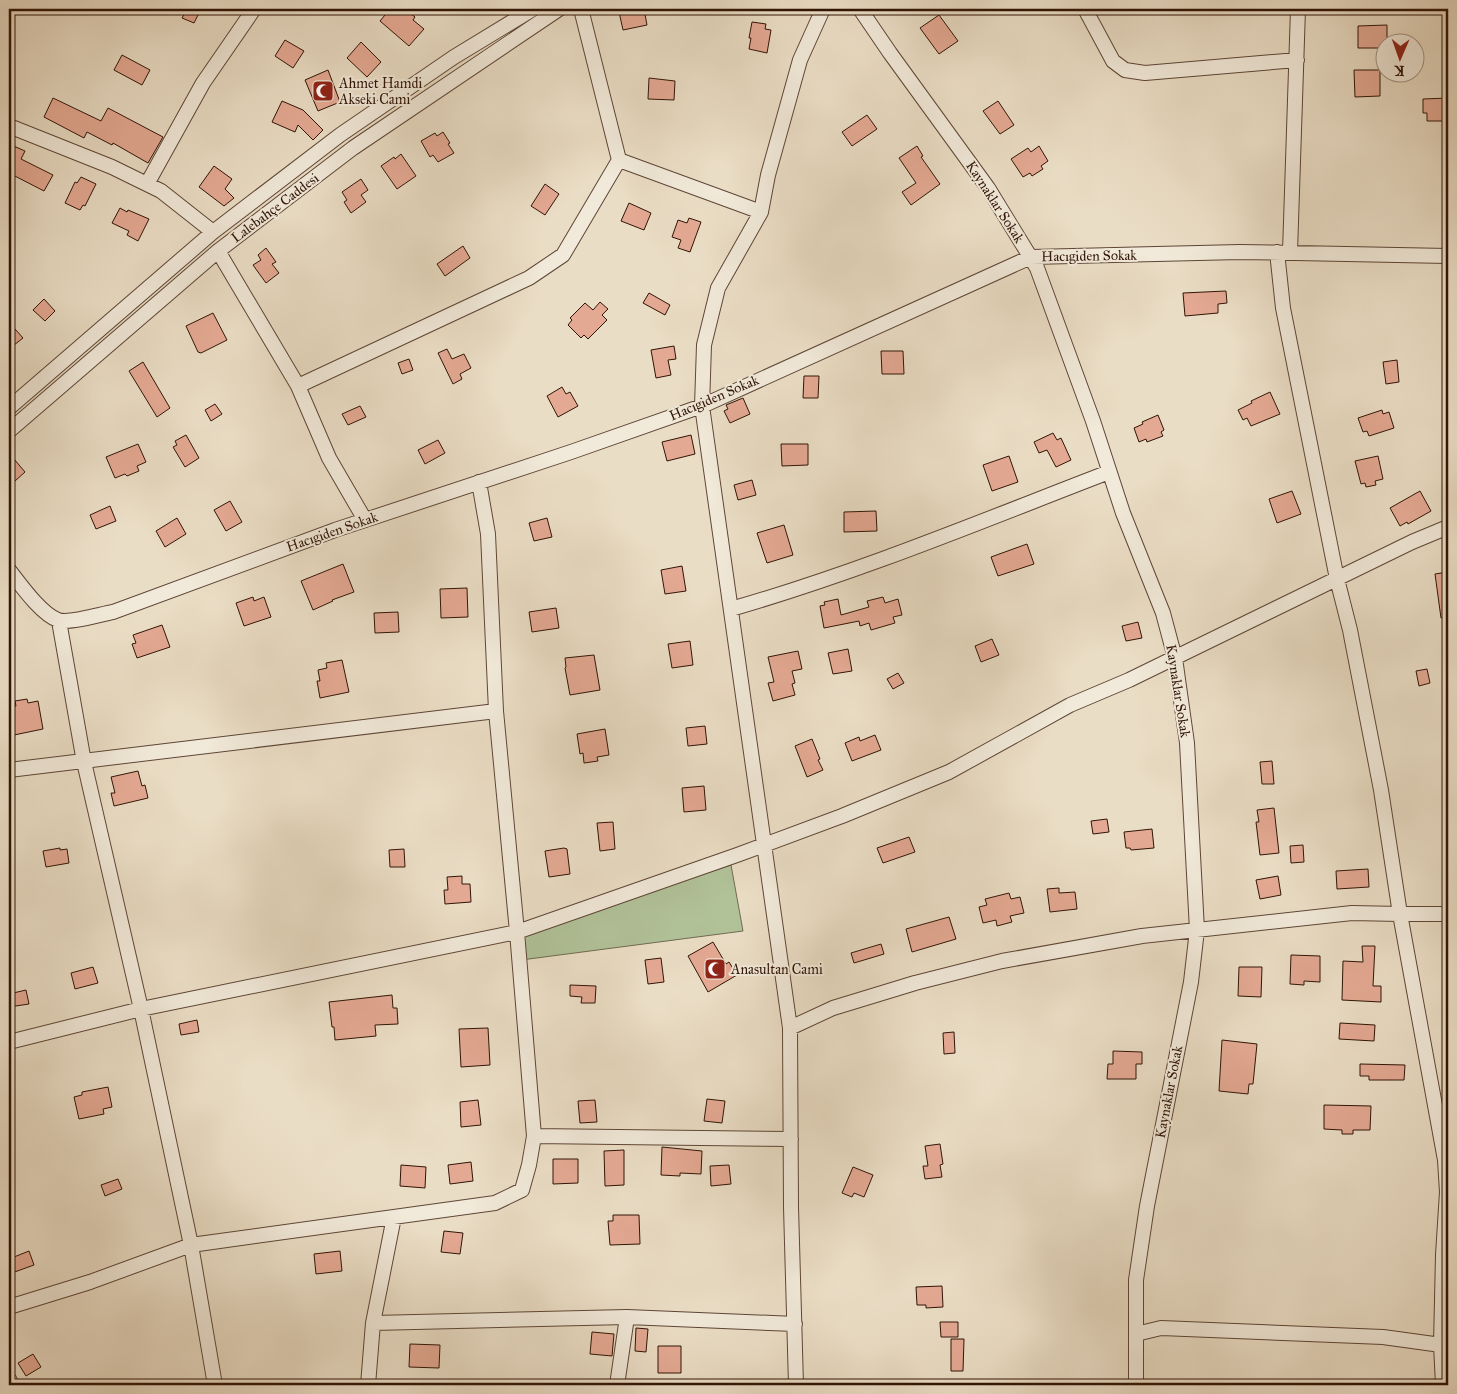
<svg xmlns="http://www.w3.org/2000/svg" width="1457" height="1394" viewBox="0 0 1457 1394" font-family="'IM FELL Great Primer',serif">
<style>
.green{fill:#b1c299;stroke:#706b50}
.building{fill:#e4a993;stroke:#301406}
.lines{fill:none;stroke-linecap:round;stroke-linejoin:round}
.minor-casing{stroke:#5e4636;stroke-width:16}
.minor{stroke:#f1e9d9;stroke-width:14}
.labels{text-anchor:middle;dominant-baseline:central;stroke-width:4;stroke-linejoin:round;paint-order:stroke}
.poi-label{font-size:14px;fill:#301406;stroke:#f1e9d9;text-anchor:start}
.street-label{font-size:14px;fill:#301406;stroke:#f1e9d9}
</style>
<rect width="100%" height="100%" fill="#eaddc5"/>
<filter id="stains"><feTurbulence type="fractalNoise" baseFrequency=".004" numOctaves="4"/><feColorMatrix values="0 0 0 0 .2 0 0 0 0 .09 0 0 0 0 .02 0 0 0 .5 -.17"/></filter>
<radialGradient id="worn" r=".72"><stop offset=".6" stop-color="#630" stop-opacity="0"/><stop offset="1" stop-color="#630" stop-opacity=".3"/></radialGradient>
<!-- green -->
<path class="green" d="M731,865L743,931L521,960L525,933Z"/>
<!-- building -->
<path class="building" d="M187,9H201L194,23L182,18Z
M390,9H405L415,17L413,20L424,29L409,46L380,21Z
M632,9H644L647,25L623,30L619,12Z
M939,15L958,41L939,54L920,28Z
M752,22L766,24L765,29L771,30L767,53L749,49L751,38H749Z
M1387,25V42H1384V48H1358V26Z
M285,40L304,51L293,68L275,56Z
M361,42L381,62L367,77L347,58Z
M122,55L150,70L142,85L114,70Z
M328,70L340,102L318,111L305,80Z
M1354,70H1380V96L1355,97Z
M649,78L675,81L674,100L648,99Z
M53,98L101,121L108,108L163,137L148,163L113,143L112,145L87,132L84,138L44,117Z
M1448,98V121H1427V113H1423V99Z
M282,101L303,110L323,130L313,140L298,125L295,132L272,122Z
M998,101L1014,125L1000,134L983,111Z
M867,115L877,129L852,146L842,132Z
M443,132L450,143L448,144L454,153L438,162L433,155L430,157L421,141L435,133L437,136Z
M9,144L25,151L21,159L53,175L44,191L9,173Z
M917,146L923,156L921,157L940,184L911,205L902,192L916,183L899,158Z
M1039,146L1048,161L1041,166L1043,169L1032,176L1030,173L1023,177L1011,159L1028,148L1031,152Z
M401,154L416,176L397,189L381,166L394,157L395,159Z
M214,166L232,179L225,189L234,198L224,206L199,187Z
M81,177L96,184L85,206L83,205L80,210L65,203L75,182L77,183Z
M361,179L368,190L361,195L366,202L351,213L344,202L347,200L342,192Z
M545,184L559,194L545,215L531,206Z
M629,203L651,213L644,230L621,221Z
M120,208L127,212L128,210L149,219L138,241L127,235L129,231L112,223Z
M689,218L701,222L690,252L678,248L681,240L672,237L678,220L687,223Z
M463,246L470,258L445,276L437,264Z
M266,248L276,262L272,264L279,273L266,283L253,265L261,260L258,255Z
M1226,291L1227,303L1218,304V313L1185,316L1183,293Z
M649,293L670,305L665,315L643,303Z
M44,299L55,311L45,321L33,310Z
M600,302L608,309L602,315L607,320L588,339L584,335L581,338L568,325L572,320L570,318L585,303L593,310Z
M213,313L227,340L201,353L198,352L186,326Z
M15,329L23,338L9,349V334Z
M674,346L676,359L668,360L671,375L656,378L651,350Z
M447,349L452,359L464,354L471,368L460,374L462,379L453,384L438,353Z
M881,351H903L904,374H882Z
M409,359L413,370L402,374L398,363Z
M1397,360L1399,382L1386,384L1383,362Z
M143,362L170,408L157,417L129,371Z
M804,376H819L818,398H803Z
M562,387L566,394L570,392L578,406L558,417L547,396Z
M1270,392L1280,414L1251,426L1247,418L1243,420L1238,410L1252,403L1251,401Z
M743,398L750,414L730,423L724,411L728,409L726,405Z
M215,404L222,414L211,421L205,410Z
M360,406L366,417L348,425L342,414Z
M1382,410L1383,414L1389,412L1394,428L1369,436L1367,431L1363,432L1358,418Z
M1158,415L1164,430L1161,432L1163,436L1147,442L1146,439L1139,442L1134,428L1143,424L1142,422Z
M1053,433L1057,440L1061,438L1071,460L1056,467L1047,450L1039,453L1034,442Z
M186,435L199,458L185,467L173,447L177,445L175,441Z
M691,435L695,454L667,461L662,442Z
M438,440L445,453L425,464L418,450Z
M138,444L146,462L137,466L139,471L127,476L125,474L115,478L106,457Z
M781,444H808V465L782,466Z
M9,453L25,472L15,481L9,474Z
M1009,456L1018,482L992,491L983,465Z
M1378,456L1383,479L1375,481L1376,485L1366,487L1365,483L1361,484L1355,461Z
M752,480L756,495L738,500L734,485Z
M1292,491L1301,514L1277,523L1269,499Z
M1420,491L1431,511L1408,524L1407,522L1400,526L1390,508Z
M230,501L242,522L226,531L214,510Z
M110,506L116,521L96,529L90,515Z
M876,511L877,531L844,532V512Z
M177,518L186,534L165,547L156,531Z
M547,518L552,537L534,541L529,523Z
M784,525L793,555L767,563L757,533Z
M1027,544L1034,564L998,576L991,557Z
M343,564L354,592L332,600L333,601L313,610L301,581Z
M682,566L686,591L665,594L661,570Z
M1448,572V617L1441,618L1435,574Z
M467,588L468,617L441,618L440,589Z
M253,597L254,601L264,597L271,617L244,626L236,603Z
M883,597L885,603L898,599L902,615L893,617L895,623L871,630L869,623L860,626L859,621L824,628L820,606L825,605L824,602L838,599L841,615L869,607L867,601Z
M556,608L559,628L532,632L529,612Z
M398,612L399,632L375,633L374,613Z
M1138,622L1142,638L1126,641L1122,626Z
M162,625L170,647L137,658L132,644L136,643L133,635Z
M992,639L999,655L981,662L975,646Z
M690,641L693,665L672,668L668,644Z
M848,649L852,671L833,674L828,653Z
M798,651L802,669L792,671L795,683L792,684L795,695L773,701L768,683L774,682L768,657Z
M594,655L600,690L570,695L565,668L566,667L565,658Z
M342,660L349,692L320,698L317,681H320L318,670L327,668L326,663Z
M1427,669L1430,683L1419,686L1416,671Z
M898,673L904,683L893,689L887,679Z
M27,699L28,703L38,701L43,729L14,735L9,707L16,706L15,701Z
M705,726L707,744L688,746L686,728Z
M605,729L609,755L597,757L598,761L584,763L583,753L580,754L577,734Z
M875,735L881,750L852,761L845,743L859,737L860,741Z
M812,739L820,759L818,760L823,770L807,777L795,746Z
M1272,761L1274,784H1262L1260,762Z
M138,771L142,786L145,785L148,798L114,806L111,793H115L111,777Z
M704,786L706,810L684,812L682,788Z
M1274,808L1279,853L1260,855L1256,822H1259L1257,810Z
M1107,819L1109,832L1093,834L1091,821Z
M613,822L615,849L600,851L597,823Z
M1152,829L1154,848L1131,850L1130,848H1126L1124,832Z
M909,837L915,852L883,863L877,848Z
M1303,845L1304,862L1291,863L1290,846Z
M60,848V850L67,849L69,863L46,867L43,851Z
M564,848L567,849L570,874L549,877L545,851Z
M404,849L405,867H390L389,850Z
M1368,869L1369,887L1337,889L1336,871Z
M462,876V884H470L471,902L445,904L444,890H448L447,877Z
M1278,876L1281,895L1260,899L1256,880Z
M1059,888V893L1075,892L1077,909L1050,912L1047,889Z
M1009,893L1011,899L1020,897L1024,913L1010,916L1012,922L997,926L996,920L983,923L979,907L987,905L985,899Z
M949,917L956,939L912,952L906,929Z
M713,942L726,964L729,962L737,975L708,992L688,956Z
M881,944L884,954L854,963L851,953Z
M1362,946H1375L1373,986H1381V1002L1342,1000L1343,961L1363,962Z
M1291,955L1320,956V982L1304,981V985L1290,984Z
M661,958L664,982L648,984L645,960Z
M93,967L98,983L75,989L71,973Z
M1239,967H1262L1261,997L1238,996Z
M570,985L596,986L595,1003H581L582,997L570,996Z
M26,990L29,1004L9,1007V994Z
M392,995L393,1008H397L398,1024L375,1025L376,1036L335,1040L334,1027H332L329,1002Z
M197,1020L199,1032L181,1035L179,1024Z
M1340,1023L1375,1025L1374,1041L1339,1039Z
M488,1028L490,1065L461,1067L459,1029Z
M954,1032L955,1053L944,1054L943,1033Z
M1222,1040L1257,1044L1253,1084H1249L1248,1094L1219,1091Z
M1113,1051L1142,1052V1064H1136V1079H1107L1108,1064H1113Z
M1360,1064L1405,1065L1404,1080H1369V1076H1360Z
M108,1087L112,1107L103,1109L104,1114L79,1119L74,1097L82,1095V1092Z
M707,1099L725,1101L722,1123L704,1121Z
M478,1100L481,1125L461,1127L460,1102Z
M595,1100L597,1122L580,1123L578,1101Z
M1324,1105L1371,1106L1370,1130H1353V1134H1342V1130L1324,1129Z
M940,1144L943,1164L940,1165L942,1177L925,1179L923,1166H928L925,1146Z
M662,1147L702,1151L701,1174L680,1173V1176L661,1175Z
M624,1150V1185L605,1186L604,1151Z
M553,1159H578V1183L553,1184Z
M471,1162L473,1181L450,1184L448,1165Z
M401,1165L426,1167L425,1188L400,1186Z
M729,1165L731,1184L711,1186L710,1166Z
M853,1167L873,1175L864,1197L854,1193L852,1197L842,1193Z
M118,1179L122,1189L105,1196L101,1185Z
M613,1215H639L640,1244L610,1245L608,1221H613Z
M444,1231L463,1233L460,1254L441,1252Z
M29,1251L34,1265L9,1274V1259Z
M340,1251L342,1271L316,1274L314,1254Z
M942,1286L943,1307L926,1308V1305H917L916,1287Z
M940,1322H958V1337H941Z
M636,1328L648,1329L646,1352L635,1351Z
M592,1332L614,1334L612,1356L590,1354Z
M951,1339H964L963,1371H951Z
M410,1344L440,1345L439,1368L409,1367Z
M658,1346H681V1373H658Z
M33,1354L41,1367L26,1376L18,1363Z"/>
<g class="lines">
<!-- minor casing -->
<g class="minor-casing">
<path id="minor" d="M581,9L619,160
M860,9L890,53L988,188L1037,268L1093,421L1123,513L1163,613L1175,658L1187,743L1197,930L1191,982L1147,1206L1136,1280V1385
M1085,9L1113,61L1125,70L1145,73L1297,60
M9,126L112,167L161,191L213,232
M147,184L203,83L254,9
M218,251L298,386L329,458L365,520
M1277,252L1283,308L1337,579L1350,630L1381,790L1400,914H1448
M1290,252L1298,9
M298,386L529,278L563,255L619,160L761,212
M9,408L213,232L340,135L454,57L533,9
M9,431L218,251L353,148L559,9
M479,482L488,534L496,711
M9,570C20,584 41,614 58,620C69,624 101,614 113,612L335,530L571,452L702,406L1031,257L1240,252L1448,256
M731,609C860,572 984,520 1109,472
M59,621L84,762L141,1009L191,1245L215,1385
M9,770L496,711L517,932L534,1136
M790,1028L833,1008L915,983L1002,961L1142,936L1352,913L1400,914L1445,1160L1447,1192L1443,1255L1441,1345
M9,1042L141,1009L517,932L737,855L842,816L949,772L1070,705L1129,680L1412,542L1448,527
M9,1307L90,1282L191,1245L495,1203L522,1190L529,1165L534,1136L791,1139
M373,1323L394,1217
M1136,1334L1161,1328L1383,1337L1441,1345L1443,1385
M9,1379L12,1385
M368,1385L373,1323L627,1317
M617,1385L627,1317L795,1324
M796,1385L791,1207L790,1028L702,406L704,345L718,288L761,212L768,175L800,60L823,9"/>
</g>
<!-- minor -->
<use href="#minor" class="minor"/>
</g>
<!-- icons -->
<defs>
<g id="mosque-square" transform="scale(1.125)"><rect x="-9" y="-9" width="18" height="18" rx="4" fill="#8f2418" stroke="#f1e9d9"/><path d="M3.5-4.9A6 6 0 1 0 3.5 4.9A5 5 0 1 1 3.5-4.9Z" fill="#fff"/></g>
</defs>
<g fill-rule="evenodd">
<use href="#mosque-square" x="323" y="91"/>
<use href="#mosque-square" x="715" y="969"/>
</g>
<g class="labels">
<!-- poi labels -->
<g class="poi-label">
<text x="339" y="83">Ahmet Hamdi<tspan x="339" dy="16">Akseki Cami</tspan></text>
<text x="731" y="969">Anasultan Cami</text>
</g>
<!-- street labels -->
<g class="street-label">
<text transform="translate(995 202) rotate(57)">Kaynaklar Sokak</text>
<text transform="translate(275 208) rotate(-37)">Lalebahçe Caddesi</text>
<text transform="translate(1089 256) rotate(-1)">Hacıgiden Sokak</text>
<text transform="translate(714 398) rotate(-23)">Hacıgiden Sokak</text>
<text transform="translate(332 532) rotate(-19)">Hacıgiden Sokak</text>
<text transform="translate(1178 691) rotate(81)">Kaynaklar Sokak</text>
<text transform="translate(1169 1092) rotate(-79)">Kaynaklar Sokak</text>
</g>
</g>
<!-- margin -->
<rect width="1457" height="1394" fill="none" stroke="#eaddc5" stroke-width="30"/>
<rect x="10" y="10" width="1437" height="1374" fill="none" stroke="#301406" stroke-width="2.5"/>
<rect x="15" y="15" width="1427" height="1364" fill="none" stroke="#301406"/>
<!-- north arrow -->
<g transform="translate(1400 58) rotate(182)"><circle r="24" fill="#f1e9d9" stroke="#a49485"/>
<path d="M0-4L9 19L0 12L-9 19Z" fill="#8f2418"/>
<text y="-8" font-size="14" font-weight="bold" text-anchor="middle" fill="#301406">K</text>
</g>
<rect width="100%" height="100%" filter="url(#stains)"/>
<rect width="100%" height="100%" fill="url(#worn)"/>
</svg>
